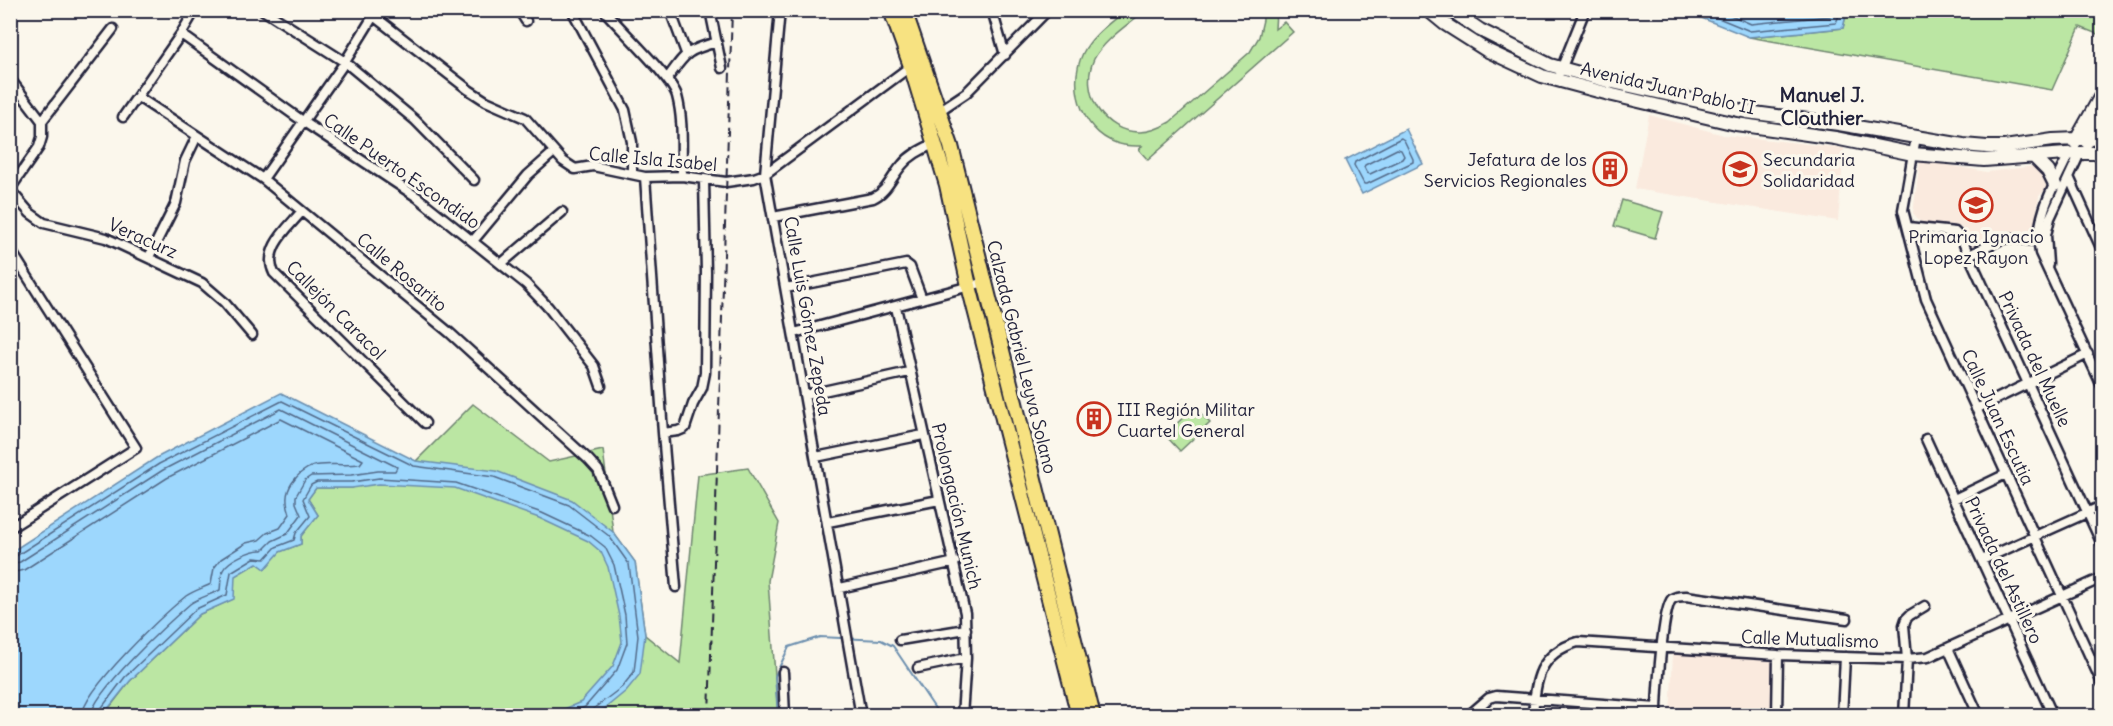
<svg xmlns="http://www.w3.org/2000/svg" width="2113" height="726" viewBox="0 0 2113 726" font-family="Delius,sans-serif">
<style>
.built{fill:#faeade}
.green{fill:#bbe6a3;stroke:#6e846f;stroke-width:1.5}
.water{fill:#9dd7fd;stroke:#6c8faf;stroke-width:1.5}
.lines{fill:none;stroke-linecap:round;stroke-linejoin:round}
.shore{stroke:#536a89;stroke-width:1.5}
.stream{stroke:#6c8faf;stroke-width:2}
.street-casing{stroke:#22223b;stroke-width:13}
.secondary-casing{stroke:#22223b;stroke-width:16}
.primary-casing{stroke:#22223b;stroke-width:18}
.street{stroke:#fbf7ec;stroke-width:8}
.secondary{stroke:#fbf7ec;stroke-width:12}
.primary{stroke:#f7e281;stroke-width:14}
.rail{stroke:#22223b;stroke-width:2;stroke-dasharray:9 4.5;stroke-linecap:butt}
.labels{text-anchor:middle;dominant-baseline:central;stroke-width:6;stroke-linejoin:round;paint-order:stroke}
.street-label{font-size:18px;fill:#22223b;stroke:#fbf7ec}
.poi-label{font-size:18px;fill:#22223b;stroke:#fbf7ec;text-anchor:start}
.neighbourhood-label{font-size:20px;font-weight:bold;fill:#22223b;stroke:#fbf7ec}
</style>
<rect width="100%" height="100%" fill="#fbf7ec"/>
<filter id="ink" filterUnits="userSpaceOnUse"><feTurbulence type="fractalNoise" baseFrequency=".0167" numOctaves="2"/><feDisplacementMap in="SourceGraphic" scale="12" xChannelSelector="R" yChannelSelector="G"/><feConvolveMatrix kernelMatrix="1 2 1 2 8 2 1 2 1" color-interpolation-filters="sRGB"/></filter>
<g filter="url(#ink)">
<!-- built -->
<path class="built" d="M1649,115L1724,135L1844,148L1838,221L1635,189Z
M1920,160L1987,172L2035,166L2047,179L2048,187L2039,196L2033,238L2002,235L1969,250L1961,227H1925L1913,213Z
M1673,653L1785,658L1779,715L1670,716Z"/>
<!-- green -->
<path class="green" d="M1124,11H1144C1128,25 1104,40 1094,59C1079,92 1103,133 1140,132C1151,132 1160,128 1170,122L1250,52L1259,37L1263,20L1262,11H1276L1275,29L1284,22L1293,32L1148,160L1139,150L1142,146C1136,146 1130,146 1124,145C1084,138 1066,88 1083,53C1092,35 1109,24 1124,11Z
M1847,11H2102V36L2080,27L2052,90L1749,37L1843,28Z
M1622,200L1663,212L1655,238L1614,226Z
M473,404L549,462L603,450L613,532L635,562L645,635L680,663L698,475L748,468L779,523L768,581L778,715L103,716L130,681L200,614L233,599L234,576L257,563L265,568L279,552L301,544V536L318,515L308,499L316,488H352L416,461Z
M1194,407L1210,423L1180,451L1165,435Z"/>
<!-- water -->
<path class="water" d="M1684,11H1847L1843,28L1749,37Z
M1406,129L1423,164L1362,194L1345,160Z
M281,393L416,461L496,471L572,500L613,532L635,562L645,635L640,674L626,691L604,709L591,715H550L581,702L613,666L622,642L619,616L608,567L601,552L588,541L539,518L455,488L379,484L352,488H316L308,499L318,515L301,536V544L280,552L265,569L257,563L235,576L234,599L200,614L130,681L103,715H11V552L156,458Z"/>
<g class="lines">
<!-- shore -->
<path class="shore" d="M1699,10L1750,31L1836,23L1841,10
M1719,10L1751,24L1830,16L1833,10
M1401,138L1404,140L1413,159V162L1367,184H1364L1354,165L1355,162Z
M1397,149L1401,150L1404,156L1402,159L1370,174L1367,173L1364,167L1365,165Z
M10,557L16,556L159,464L282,401L414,466L494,477L569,505L609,536L629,564L638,636L634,672L622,687L593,709L591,716
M10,564L20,562L163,470L281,409L397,467L395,471H378L351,475L311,476L305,480L296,496V503L301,515L287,534L272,541L263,550C252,549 228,560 223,570C220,576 221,584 220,590C210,595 198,598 190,604C170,621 92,693 91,716
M10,573L24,570L167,478L281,419L363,460L360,464C332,468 311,455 292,483C285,494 286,502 290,514L280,528L267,533L259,540L246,543L221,559L214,568L211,584C203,588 193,591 186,596C164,614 83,690 82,716
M99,716L100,710L125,677L196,609L227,595L231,572L254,558L265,559L276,547L294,540L296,533L310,516L303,499L311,485L317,482H352L379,478L456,483L542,513L591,536L605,547L614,565L625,615L627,643L617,670L585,707L565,716"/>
<!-- stream -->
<path class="stream" d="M778,716L775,676L789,647L820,637L881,640L893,646L940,716"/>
<!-- street casing -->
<g class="street-casing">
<path id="street" d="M263,10L345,62L415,120L474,180
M519,10L526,21
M572,10L625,110L632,142V174
M604,10C619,28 672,78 677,96C684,122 681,150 682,176
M670,10L686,53
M710,10L722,68
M780,10L765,174L861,716
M992,10L1005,55
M375,17L469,90L486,101L525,118L563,161L575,169L593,166L645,177L682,176L726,182L754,178L765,174L911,66
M181,34L304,122L417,197L526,284L548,307L594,366L601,386
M1560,72L1585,10
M10,79L42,121
M667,79C686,53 685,51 717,42
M138,97L263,179L450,333L588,459L598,470L612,505
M939,111L966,93L1048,10
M123,117L181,34L195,10
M1916,137L1903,210L1926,299L2102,683
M2069,154C2054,185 2034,218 2040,253L2102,386
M645,177L663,433L676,587
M2069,177L2102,250
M263,179L345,62L377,10
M10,189L39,147L42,137V121L113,29
M10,190L30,213L44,223L106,238L202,283L224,302L252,335
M302,211C288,228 262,249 274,273L425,423
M773,217L873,198C887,192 892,176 902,165C911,154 923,149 935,143
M1908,227L1955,232L1961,238L2102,544
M473,241L528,175L554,152
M10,249L136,448L10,528
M1969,255L2002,239L2010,238L2038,241
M149,257L176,203L185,161L197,136
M501,264L562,212
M2048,264L2046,235L2050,218L2080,153
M786,288L906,264L910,267L922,299
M896,307L965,613L966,658L962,716
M794,333L985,282
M805,395L909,372
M1976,409L2088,354
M663,433L678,431L685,428L693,404L702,388L705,373L706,272L704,180
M1926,439L2053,716
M816,457L923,435
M1954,499L2006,474
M828,522L939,500
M1982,560L2102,506
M840,588L955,562
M900,640L966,629
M1948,648L1979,716
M918,668L966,658
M783,672L785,716
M1468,716L1489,698L1496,696L1657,708
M1533,716C1535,680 1539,653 1578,642L1778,655L1907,659L1928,657L2102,578
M1657,716C1657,698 1662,608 1672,599C1676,596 1681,596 1686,596L1847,619
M1777,716L1778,655
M1842,716L1845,657
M1904,716L1907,659L1904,625L1906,619L1910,615L1925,606
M2099,716L2102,714"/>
</g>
<!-- secondary casing -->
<g class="secondary-casing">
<path id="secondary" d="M1428,10L1445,24L1486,50L1542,76L1613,95L1736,124L1835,138L1913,154L1984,160L2080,153H2102
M1451,10L1480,30L1550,65L1608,81L1747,112L1839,124L1963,145L1987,147H2004L2053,140L2102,138
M2075,142L2102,94
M2087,142L2102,112
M2034,157L2048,171L2055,185"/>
</g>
<!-- primary casing -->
<g class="primary-casing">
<path id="primary" d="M891,10L911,66L947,185L969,286L1079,716
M904,10L951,146L1093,716"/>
</g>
<!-- street -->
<use href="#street" class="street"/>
<!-- secondary -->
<use href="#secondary" class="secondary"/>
<!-- primary -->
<use href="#primary" class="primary"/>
<!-- rail -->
<path class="rail" d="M709,716L732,10"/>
</g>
</g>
<!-- icons -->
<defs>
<g id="building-ring" transform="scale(1.725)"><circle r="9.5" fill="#fbf7ec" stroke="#c8321e" stroke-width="1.5"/><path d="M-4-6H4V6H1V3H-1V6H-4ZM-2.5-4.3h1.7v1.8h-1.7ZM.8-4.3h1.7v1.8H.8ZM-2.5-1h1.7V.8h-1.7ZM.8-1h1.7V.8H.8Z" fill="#c8321e"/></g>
<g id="school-ring" transform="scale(1.725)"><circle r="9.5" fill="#fbf7ec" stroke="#c8321e" stroke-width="1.5"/><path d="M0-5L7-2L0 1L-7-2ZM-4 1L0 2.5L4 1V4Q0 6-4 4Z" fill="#c8321e"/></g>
</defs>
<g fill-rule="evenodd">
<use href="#building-ring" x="1610" y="169"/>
<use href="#school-ring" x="1740" y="169"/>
<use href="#school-ring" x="1976" y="205"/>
<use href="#building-ring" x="1094" y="419"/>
</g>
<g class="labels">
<!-- street labels -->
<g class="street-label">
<text transform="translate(1668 88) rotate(13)">Avenida Juan Pablo II</text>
<text transform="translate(653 159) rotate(5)">Calle Isla Isabel</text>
<text transform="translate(402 171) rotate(35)">Calle Puerto Escondido</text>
<text transform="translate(143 238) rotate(24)">Veracurz</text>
<text transform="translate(402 272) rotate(40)">Calle Rosarito</text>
<text transform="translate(336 310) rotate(45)">Callejón Caracol</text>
<text transform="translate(808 316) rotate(80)">Calle Luis Gómez Zepeda</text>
<text transform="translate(1022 357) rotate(76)">Calzada Gabriel Leyva Solano</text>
<text transform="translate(2035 359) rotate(65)">Privada del Muelle</text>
<text transform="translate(1998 417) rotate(65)">Calle Juan Escutia</text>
<text transform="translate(957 506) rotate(77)">Prolongación Munich</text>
<text transform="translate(2004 570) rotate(65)">Privada del Astillero</text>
<text transform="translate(1810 639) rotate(2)">Calle Mutualismo</text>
</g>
<!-- poi labels -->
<g class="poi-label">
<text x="1587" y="159" text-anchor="end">Jefatura de los<tspan x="1587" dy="21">Servicios Regionales</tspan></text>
<text x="1763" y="159">Secundaria<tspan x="1763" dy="21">Solidaridad</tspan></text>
<text x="1976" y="236" text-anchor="middle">Primaria Ignacio<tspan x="1976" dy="21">Lopez Rayon</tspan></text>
<text x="1117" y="409">III Región Militar<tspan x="1117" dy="21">Cuartel General</tspan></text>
</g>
<!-- neighbourhood labels -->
<g class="neighbourhood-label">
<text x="1822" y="94">Manuel J.<tspan x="1822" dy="23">Clouthier</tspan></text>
</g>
</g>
<!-- margin -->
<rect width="2113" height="726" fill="none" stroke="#fbf7ec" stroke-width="36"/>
<rect x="18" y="18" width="2077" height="690" fill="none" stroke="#22223b" stroke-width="2" filter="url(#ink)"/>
</svg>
